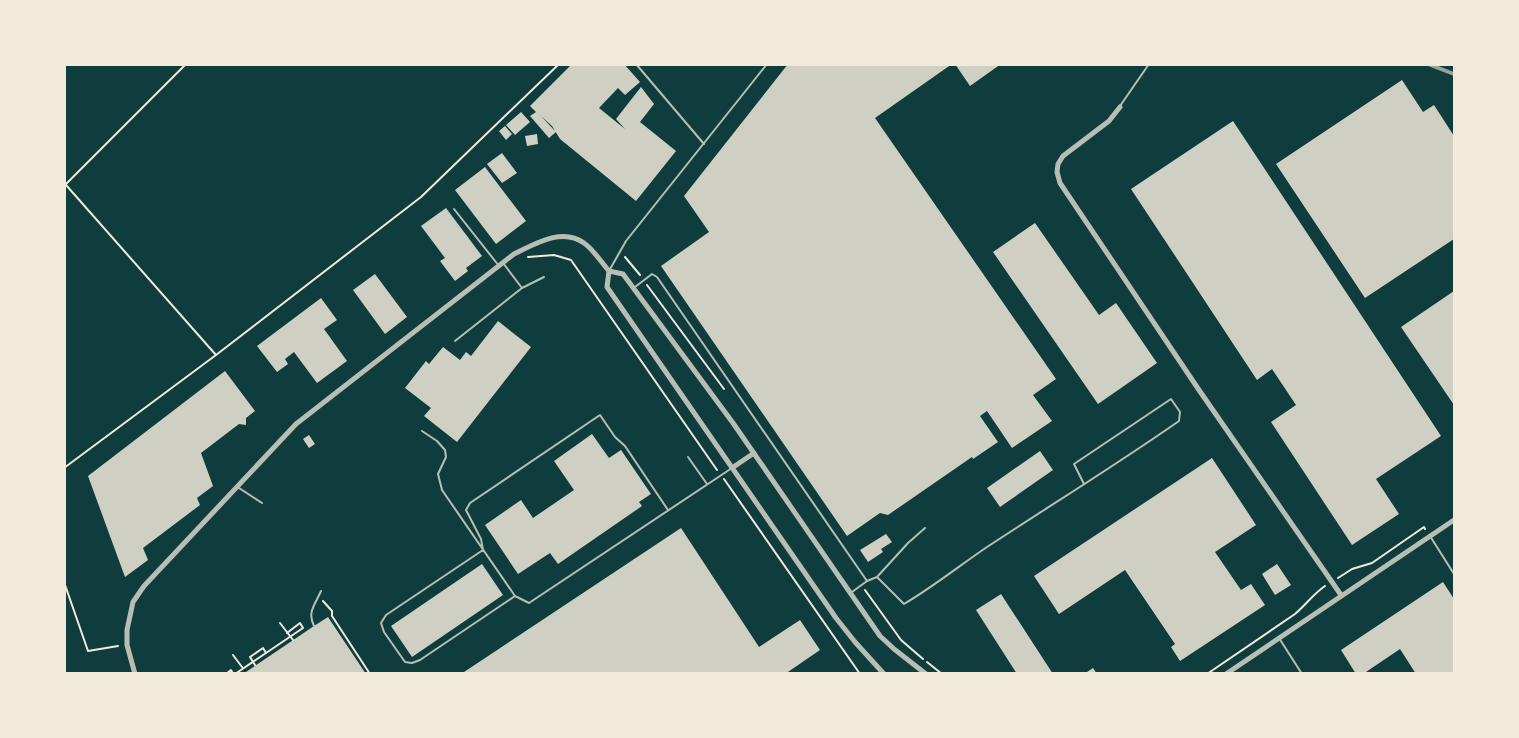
<svg xmlns="http://www.w3.org/2000/svg" width="1519" height="738" viewBox="0 0 1519 738" font-family="'DM Sans',sans-serif">
<style>
.building{fill:#cfcfc3}
.lines{fill:none;stroke-linecap:round;stroke-linejoin:round}
.path{stroke:#f1e9da;stroke-width:2}
.service{stroke:#b8beb3;stroke-width:2}
.minor{stroke:#b8beb3;stroke-width:5}
.rail{stroke:#97a49c;stroke-width:4}
</style>
<rect width="100%" height="100%" fill="#0f3d3e"/>
<!-- building -->
<path class="building" d="M572,64H624L640,82L625,95L618,88L599,108L625,129L616,119L641,87L654,104L640,122L676,151L636,201L560,139L552,126L541,116L556,132L549,138L530,116L536,112L530,106Z
M788,64H952L875,118L1056,379L1033,395L1052,421L1012,448L987,411L980,416L998,442L973,459L972,457L888,515L880,513L847,536L661,266L709,232L684,196Z
M955,64H1001L970,86Z
M1402,80L1423,112L1434,105L1454,136V239L1365,298L1276,164Z
M521,112L530,122L515,135L506,125Z
M1233,121L1441,436L1376,479L1399,514L1352,545L1271,422L1296,405L1272,369L1257,380L1131,189Z
M505,126L512,134L506,140L499,131Z
M537,134L538,144L527,146L525,136Z
M502,153L517,173L502,183L487,164Z
M485,167L526,221L496,244L455,190Z
M446,208L482,256L466,268L468,271L455,281L440,261L445,258L421,226Z
M1035,223L1099,315L1116,303L1157,363L1098,404L993,252Z
M375,274L407,317L385,334L353,290Z
M1454,291V405L1401,327Z
M321,298L337,320L324,329L347,361L317,383L294,352L285,359L288,364L277,372L257,346Z
M498,321L531,347L457,442L424,416L431,408L405,388L426,361L429,364L443,347L460,360L466,352L471,356Z
M225,371L255,411L246,418V425L239,424L201,453L213,486L197,498L200,505L143,548L148,560L125,577L88,476Z
M592,434L609,458L621,450L651,494L639,502L642,506L558,564L550,553L518,574L485,525L521,500L533,518L574,490L554,461Z
M309,435L315,444L309,448L303,439Z
M1040,451L1053,470L1000,507L987,488Z
M1212,458L1256,525L1215,552L1241,590L1251,584L1265,605L1180,661L1171,647L1175,644L1125,570L1059,614L1034,576Z
M681,528L759,647L800,620L820,650L785,674H461Z
M886,534L892,542L881,549L883,552L868,562L860,550Z
M482,564L503,595L412,657L391,626Z
M1277,564L1291,585L1275,595L1262,574Z
M1443,582L1454,599V674H1416L1400,649L1363,674H1356L1341,650Z
M1001,594L1053,674H1017L976,610Z
M328,617L366,674H243L314,626Z
M1093,668L1097,674H1084Z"/>
<g class="lines">
<!-- path -->
<path class="path" d="M64,180L66,185L216,355
M64,186L186,64
M528,257L554,255L571,260L717,470
M625,257L640,275
M647,285L724,389
M64,468L216,355L421,197L559,64
M724,479L860,674
M1338,578L1352,569L1372,563L1424,527L1425,529
M64,582L88,651L118,646
M865,590L901,640L923,659
M323,601L332,611V616L370,674
M280,623L293,640
M233,655L242,667
M927,662L942,674
M255,665L250,657L263,648L266,653
M226,674L231,670L233,674
M235,674L303,628L300,623L287,633
M1207,674L1295,614C1307,604 1312,595 1325,586"/>
<!-- service -->
<path class="service" d="M636,64L704,144
M1120,106L1149,64
M454,209L499,266
M609,271L626,241L767,64
M635,287L652,274L657,277L867,581
M522,288L544,277
M455,341L522,288L503,263
M422,431L437,441L445,450L446,457L438,474L442,490L515,596L529,603L732,468
M688,457L707,484
M239,488L262,503
M1430,536L1454,574
M877,577L908,543L925,528
M852,592L867,581L877,577L904,604C933,587 959,566 987,547C1051,505 1116,465 1179,421L1180,412L1171,399L1074,464L1084,484
M515,596L420,660L412,663L405,662L384,632L381,623L386,615L483,550L481,539L466,510L470,503L600,415L615,437L625,446L668,510
M314,626C307,612 315,605 321,591
M1279,638L1302,674"/>
<!-- minor -->
<path class="minor" d="M1120,107L1109,121L1063,156L1058,164L1057,172L1060,183L1199,390L1341,595
M609,271L623,274L733,423L880,636L894,649L926,674
M609,271L607,287L836,618L855,642L884,674
M732,468L754,453
M135,674L127,645V630L133,602L144,586L296,424L514,254C535,244 562,227 584,243C593,249 601,262 609,271
M1226,674L1454,520"/>
<!-- rail -->
<path class="rail" d="M1428,64L1454,74"/>
</g>
<!-- border -->
<rect width="1519" height="738" fill="none" stroke="#f1e9da" stroke-width="132"/>
</svg>
